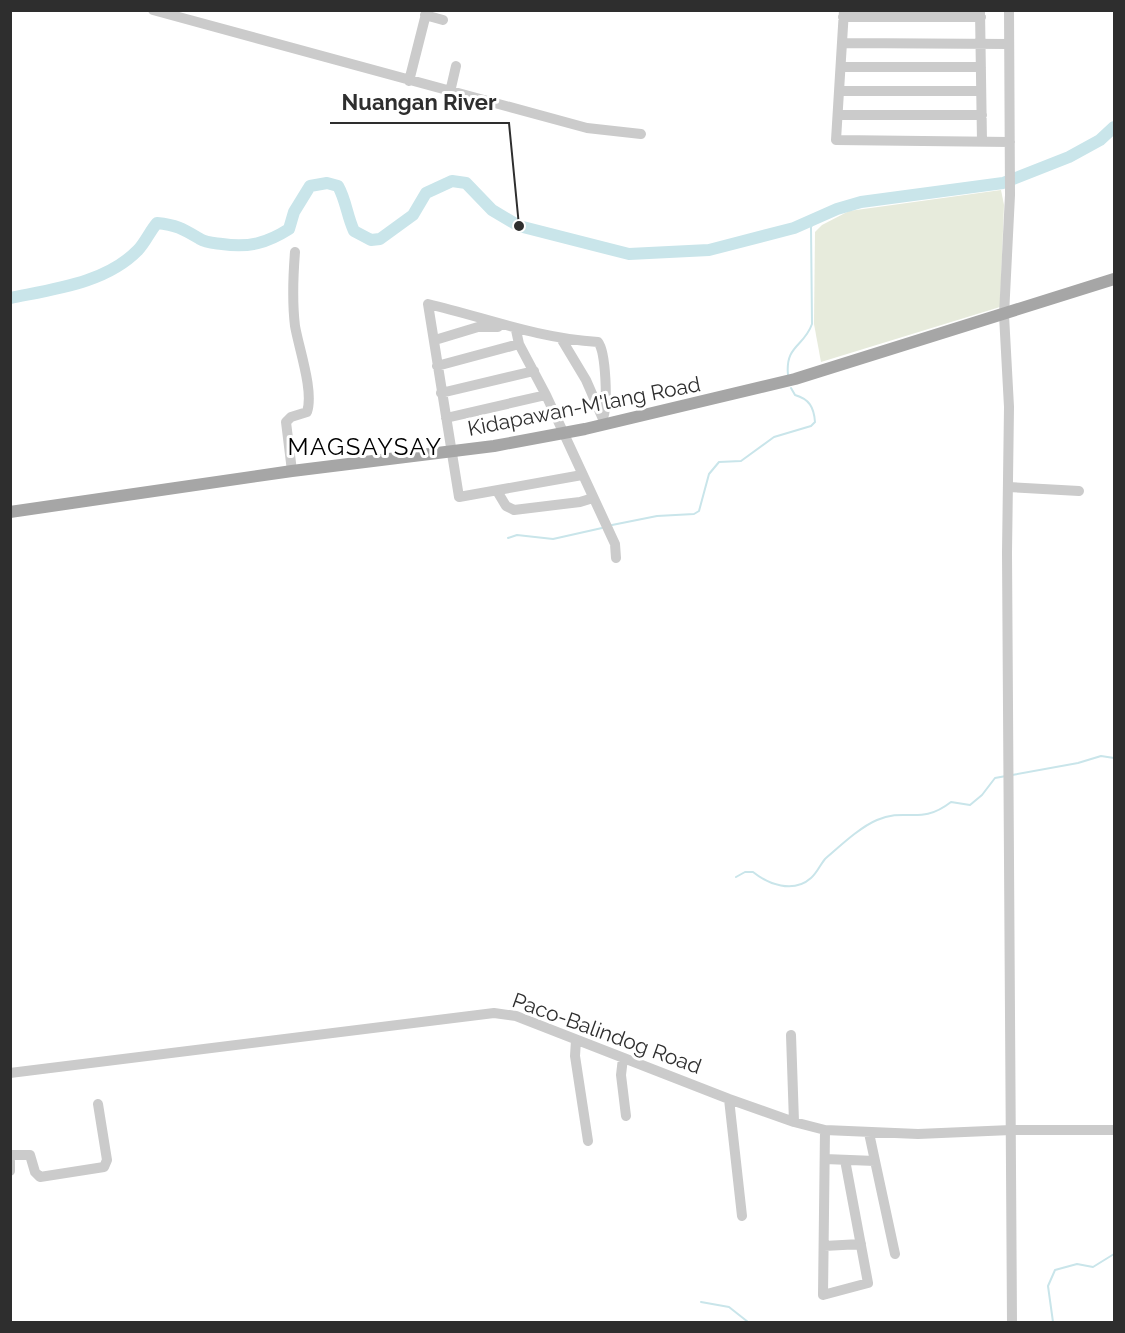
<svg xmlns="http://www.w3.org/2000/svg" width="1125" height="1333" viewBox="0 0 1125 1333" font-family="Raleway,sans-serif">
<style>
.green{fill:#e7ebdc}
.lines{fill:none;stroke-linecap:round;stroke-linejoin:round}
.stream{stroke:#c9e5ea;stroke-width:2}
.river{stroke:#c9e5ea;stroke-width:12}
.minor{stroke:#cbcbcb;stroke-width:10}
.major{stroke:#a6a6a6;stroke-width:12}
.labels{text-anchor:middle;dominant-baseline:central;stroke-width:6;stroke-linejoin:round;paint-order:stroke}
.street-label{font-size:21px;fill:#2e2e2e;stroke:#fff}
.quarter-label{font-size:24px;letter-spacing:1.5px;fill:#000;stroke:#fff}
.leader{fill:none;stroke:#2e2e2e;stroke-width:2}
.callout-dot{fill:#2e2e2e;stroke:#fff;stroke-width:2}
.callout-label{font-size:22px;text-anchor:middle;font-weight:bold;fill:#2e2e2e;stroke:#fff;stroke-width:6;stroke-linejoin:round;paint-order:stroke}
</style>
<rect width="100%" height="100%" fill="#fff"/>
<!-- green -->
<path class="green" d="M1001,190L1004,205L1000,307L821,362L814,324L815,232L822,225L849,211Z"/>
<g class="lines">
<!-- stream -->
<path class="stream" d="M788,375C785,345 804,347 812,324L811,227L814,221
M612,525L657,516L694,514L699,511L709,474L719,462L741,461L774,437L811,426L815,422C814,407 809,399 795,395L791,388
M508,538L517,535L553,539L602,528
M1012,775L1078,763L1101,756L1114,758
M736,877L745,872H753C768,884 793,894 811,878C817,873 820,865 825,859C839,847 860,827 877,820C907,807 920,826 951,802L970,805L982,795L995,778L1006,776
M701,1302L729,1307L748,1322
M855,1322H897
M1053,1322L1048,1286L1055,1270L1077,1264L1093,1267L1114,1254"/>
<!-- river -->
<path class="river" d="M10,298C54,289 106,283 138,250C145,243 150,231 157,223C177,225 183,229 200,239C206,243 215,243 222,244C249,248 267,243 289,229L294,212L310,186L327,183L338,186C346,200 347,216 354,231L371,240L380,239L413,215L426,193L452,181L466,183L492,210L519,226L629,254L709,250L794,228L837,209L861,202L1003,183L1069,157L1100,140L1114,127"/>
<!-- minor -->
<path class="minor" d="M153,10L587,128L641,134
M844,10L836,140L1010,142
M1009,10L1010,195L1004,315L1009,407L1007,553L1012,1322
M980,11L982,142
M425,15L443,20
M843,17H981
M842,43L1009,44
M841,67H981
M409,81L427,10
M839,91H981
M450,92L456,66
M838,115H982
M516,330L519,344L546,395L615,544L616,558
M435,340L478,327H498
M562,340L586,380L603,419
M437,366L519,344
M441,393L534,371
M446,418L546,395
M292,471L286,422L291,417L307,412C314,391 299,349 295,326C292,301 293,277 295,252
M582,475L459,497L428,304C487,318 537,338 598,342C606,352 608,405 603,418
M1008,487L1079,491
M497,491L506,506L514,510L580,502L593,498
M791,1035L794,1122
M576,1040L575,1056L588,1141
M623,1058L621,1075L626,1116
M10,1073L494,1013L516,1016L729,1099L794,1122L825,1130L918,1134L1011,1130H1114
M729,1099L742,1216
M825,1130L823,1295L868,1283L845,1160
M869,1133L895,1254
M10,1155H30L35,1172L40,1177L104,1167L107,1160L98,1104
M825,1159L875,1161
M10,1161V1171
M824,1246L861,1244"/>
<!-- major -->
<path class="major" d="M10,512L292,471L494,446L585,429L795,379L1114,279"/>
</g>
<g class="labels">
<!-- street labels -->
<g class="street-label">
<text transform="translate(584 406) rotate(-11)">Kidapawan-M'lang Road</text>
<text transform="translate(607 1033) rotate(20)">Paco-Balindog Road</text>
</g>
<!-- quarter labels -->
<g class="quarter-label">
<text x="365" y="446">MAGSAYSAY</text>
</g>
</g>
<!-- callouts -->
<path class="leader" d="M519 226L509 123H330"/>
<circle class="callout-dot" cx="519" cy="226" r="6"/>
<g class="callout-label">
<text x="419" y="110">Nuangan River</text>
</g>
<!-- border -->
<rect width="1125" height="1333" fill="none" stroke="#2e2e2e" stroke-width="24"/>
</svg>
